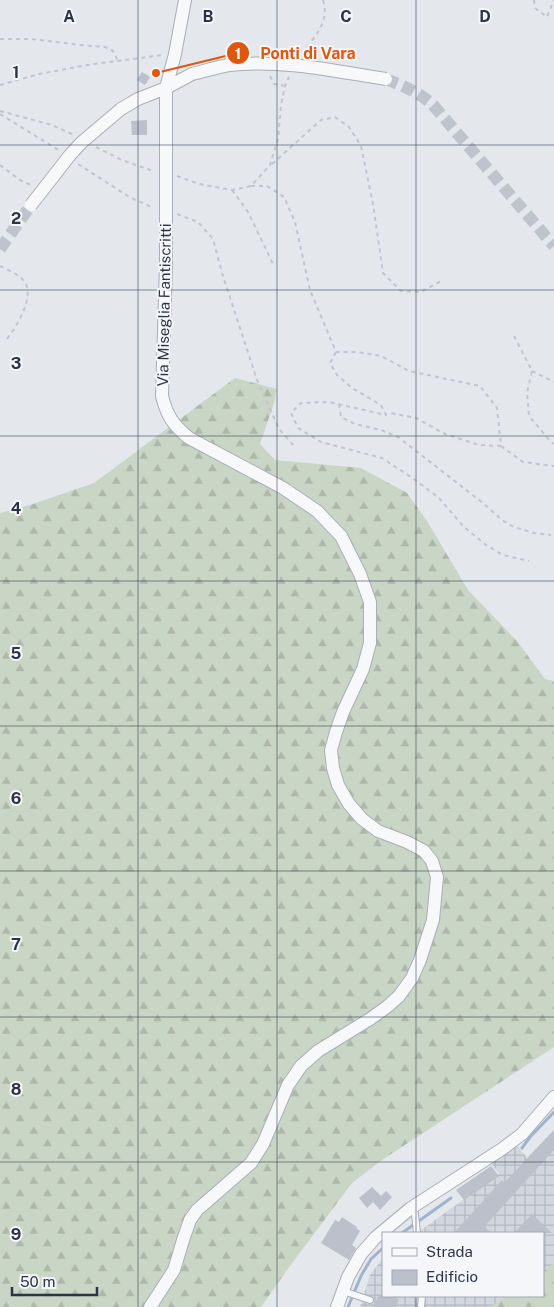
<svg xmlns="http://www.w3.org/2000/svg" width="554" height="1307" viewBox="0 0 554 1307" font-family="'Public Sans',sans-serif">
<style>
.industrial{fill:url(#industrial-grid)}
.forest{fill:url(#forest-firs)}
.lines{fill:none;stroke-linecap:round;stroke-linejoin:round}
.stream{stroke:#9fb4cc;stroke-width:3}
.building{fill:#bbc0ca}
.minor-tunnel{stroke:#bfc3cb;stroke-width:12;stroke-dasharray:12 6;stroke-linecap:butt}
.service-casing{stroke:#a9aeb7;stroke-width:8}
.minor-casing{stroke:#a9aeb7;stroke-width:14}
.path{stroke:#c2c5cb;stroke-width:2;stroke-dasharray:4 4;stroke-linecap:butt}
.service{stroke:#f7f8fa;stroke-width:6}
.minor{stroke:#f7f8fa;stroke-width:12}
.minor-bridge-casing{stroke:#a9aeb7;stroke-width:14;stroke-linecap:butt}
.minor-bridge{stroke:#f7f8fa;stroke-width:12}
.grid{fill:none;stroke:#2b3445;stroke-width:1;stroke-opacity:0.55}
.labels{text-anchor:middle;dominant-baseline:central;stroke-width:4;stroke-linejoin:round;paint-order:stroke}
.street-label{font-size:15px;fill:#2b3445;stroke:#f4f6f9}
.grid-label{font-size:16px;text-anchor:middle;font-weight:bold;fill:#2b3445;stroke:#f4f6f9;stroke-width:4;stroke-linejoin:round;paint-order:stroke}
.leader{fill:none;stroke:#df570f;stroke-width:2}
.callout-dot{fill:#df570f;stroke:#f4f6f9;stroke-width:2}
.mark-label{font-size:15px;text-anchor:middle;font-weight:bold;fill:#fff}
.callout-label{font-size:16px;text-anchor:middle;font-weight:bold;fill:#df570f;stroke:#f4f6f9;stroke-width:4;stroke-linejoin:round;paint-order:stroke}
</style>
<defs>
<pattern id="industrial-grid" width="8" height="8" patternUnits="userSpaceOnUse" patternTransform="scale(1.25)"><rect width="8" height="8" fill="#d2d6de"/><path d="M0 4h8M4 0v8" fill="none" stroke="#b4b8c0"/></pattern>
<pattern id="forest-firs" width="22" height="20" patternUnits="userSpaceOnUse" patternTransform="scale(1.25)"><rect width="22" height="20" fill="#c9d6c5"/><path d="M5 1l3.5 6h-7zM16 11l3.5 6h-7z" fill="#adb8ab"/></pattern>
</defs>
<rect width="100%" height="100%" fill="#e4e7ec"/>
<!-- industrial -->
<path class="industrial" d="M554,1130V1263L543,1271V1233H417L499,1174L491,1163L517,1145L527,1158Z
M383,1258V1296H507L494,1305L489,1307H360L370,1275Z"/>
<!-- forest -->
<path class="forest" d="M235,378L277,389L273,406L260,444L275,460L361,468L407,493L427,521L468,590L517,641L545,679L554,681V1047L382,1160L352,1183L287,1270L261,1307H0V513L30,505L94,483Z
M554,1263V1307H489L494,1305L507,1296H543V1271Z"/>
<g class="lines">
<!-- stream -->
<path class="stream" d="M522,1148L530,1137L554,1112
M402,1233L451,1198
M348,1307L361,1276L371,1259L383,1248"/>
</g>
<!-- building -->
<path class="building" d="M142,72L150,77L145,85L137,80Z
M147,120V135H132L131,121Z
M554,1130V1150L484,1227L492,1233H454L502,1180L504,1183Z
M491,1166L499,1176L464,1200L456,1190Z
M372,1187L381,1196L386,1191L392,1197L380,1210L373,1202L367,1208L359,1198Z
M532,1214L552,1233H514Z
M342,1217L357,1227L356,1228L360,1231L352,1245L356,1248L349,1260L321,1243L335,1220L339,1222Z
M378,1296H391L399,1299L396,1307H374Z"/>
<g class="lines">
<!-- minor-tunnel -->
<path class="minor-tunnel" d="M386,79C403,86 419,92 433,105L554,246
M0,249L31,205"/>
<!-- service casing -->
<g class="service-casing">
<path id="service" d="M411,1208L415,1214L417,1233
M343,1291L370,1300
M421,1307L422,1296"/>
</g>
<!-- minor casing -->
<g class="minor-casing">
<path id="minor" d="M121,109L138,99L166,88L192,74
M166,147V88L175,54L185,0
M150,1307L174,1270L184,1237L190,1220L197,1210L251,1163L263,1144L288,1085L301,1066L318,1051L370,1019L388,1006L399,996L412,978L420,960L433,920L437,877L432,861L424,851L407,842L378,831L362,819L349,804L338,785L333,768L331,750L336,732L343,712L363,669L370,643V602L360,574L341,536L317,511L283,488L189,438C173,425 167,416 162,396L166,265
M337,1307L348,1277L361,1254L375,1238L411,1208L502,1149L522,1134L554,1097"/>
</g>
<!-- path -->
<path class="path" d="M534,0L535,8L547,17L554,0
M0,39H31L79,45L105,47L113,51L118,61
M303,54C314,35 330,24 323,0
M270,76L274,84L285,86
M0,85L39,74L87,65L163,55
M0,111L52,125L74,135
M0,114L60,151
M96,147L122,160L153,171
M78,164L131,198L154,208
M272,164L321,120L335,117L349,127L361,146L373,204L383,273L401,291L421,292L441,281
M0,165L20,180L31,185
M177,176L199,184L232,190L251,186L270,165L278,139L281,105L285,86L289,77
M251,186H267L284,197L295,222L310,290L336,352H357L381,356L409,371L480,386L497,408L501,446L479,445L445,434L416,418L390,413
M232,190L248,212L274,266
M177,214L198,222L213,239L222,273L257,380L279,429L296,448
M0,266C8,270 18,274 24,281C36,296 16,328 6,340
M514,336L532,371L527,393L529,416L551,442L554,444
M336,352L330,363L337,375L352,388L381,405L386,415L329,402L301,403L291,413L298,428L321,442L382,458L414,479L439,498L464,527L486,545L503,555L529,561
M532,371L554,382
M339,404L341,417L355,424L381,430L398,437L483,503L502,520L514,527L534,533L551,535
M501,446L523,462L554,466"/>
<!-- service -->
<use href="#service" class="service"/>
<!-- minor -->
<use href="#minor" class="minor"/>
<!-- minor-bridge casing -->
<g class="minor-bridge-casing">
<path id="minor-bridge" d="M192,74C204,71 217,67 229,65C282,59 334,71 386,79
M31,205L70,155L82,142L121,109
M166,265V147"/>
</g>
<!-- minor-bridge -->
<use href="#minor-bridge" class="minor-bridge"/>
</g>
<!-- grid -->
<path class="grid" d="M138,0V1307M277,0V1307M416,0V1233M0,145H554M0,290H554M0,436H554M0,581H554M0,726H554M0,871H554M0,1017H554M0,1162H554M416,1296V1307"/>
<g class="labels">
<!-- street labels -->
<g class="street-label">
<text transform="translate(164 305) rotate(-89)">Via Miseglia Fantiscritti</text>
</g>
</g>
<g class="grid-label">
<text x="69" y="22">A</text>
<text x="208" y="22">B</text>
<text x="346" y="22">C</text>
<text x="485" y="22">D</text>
<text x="16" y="78">1</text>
<text x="16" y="224">2</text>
<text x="16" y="369">3</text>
<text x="16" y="514">4</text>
<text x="16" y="659">5</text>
<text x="16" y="804">6</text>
<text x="16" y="950">7</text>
<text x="16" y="1095">8</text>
<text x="16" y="1240">9</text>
</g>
<!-- callouts -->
<path class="leader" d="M156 73L238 53"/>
<g class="callout-dot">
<circle cx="156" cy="73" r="5"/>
<circle cx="238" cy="53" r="12"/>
</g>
<g class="mark-label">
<text x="238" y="59">1</text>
</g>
<g class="callout-label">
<text x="308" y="59">Ponti di Vara</text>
</g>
<!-- legend -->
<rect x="382" y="1232" width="162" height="65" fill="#f4f6f9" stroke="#a4a8b1"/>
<rect x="392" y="1248" width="25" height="8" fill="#f7f8fa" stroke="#a4a8b1"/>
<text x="426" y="1257" font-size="15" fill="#2b3445">Strada</text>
<rect x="392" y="1270" width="25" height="15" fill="#bbc0ca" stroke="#a4a8b1"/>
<text x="426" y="1282" font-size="15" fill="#2b3445">Edificio</text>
<!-- scale -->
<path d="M12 1287v8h85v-8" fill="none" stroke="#2b3445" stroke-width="2.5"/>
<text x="20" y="1287" font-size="15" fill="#2b3445" stroke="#f4f6f9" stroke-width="4" paint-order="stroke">50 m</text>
</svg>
